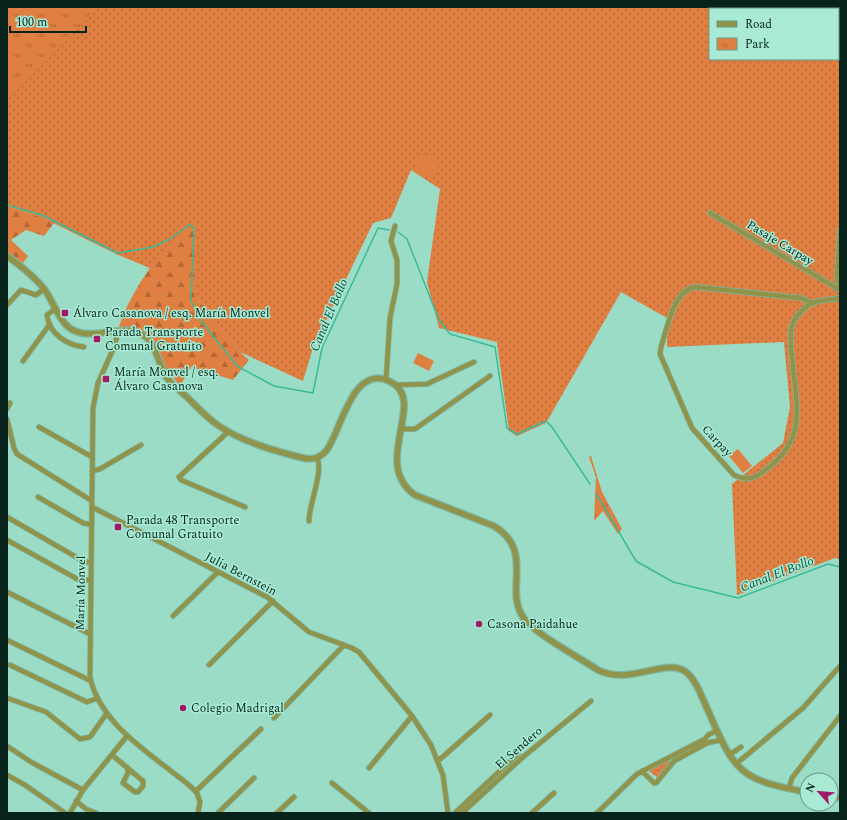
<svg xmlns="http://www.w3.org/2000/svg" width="847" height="820" viewBox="0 0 847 820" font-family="Spectral,serif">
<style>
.grass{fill:url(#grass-dots);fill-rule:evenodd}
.forest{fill:url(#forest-firs)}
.park{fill:url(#park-tufts)}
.garden{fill:#df7f41}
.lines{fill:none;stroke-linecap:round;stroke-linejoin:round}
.stream{stroke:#3abb98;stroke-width:1.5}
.minor-casing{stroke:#7eb7a4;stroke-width:6}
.tertiary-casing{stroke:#7eb7a4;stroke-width:8}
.minor{stroke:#90944b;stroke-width:4.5}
.tertiary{stroke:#90944b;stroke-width:5.5}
.poi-dot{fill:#a01a68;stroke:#a8ead3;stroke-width:1.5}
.labels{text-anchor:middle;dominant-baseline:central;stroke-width:3;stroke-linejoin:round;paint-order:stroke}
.street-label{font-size:12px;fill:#08231b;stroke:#a8ead3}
.poi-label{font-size:12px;fill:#08231b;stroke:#a8ead3;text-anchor:start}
.water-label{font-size:13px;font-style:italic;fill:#105644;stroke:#a8ead3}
</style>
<defs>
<pattern id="grass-dots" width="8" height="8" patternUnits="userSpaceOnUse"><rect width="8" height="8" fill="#df7f41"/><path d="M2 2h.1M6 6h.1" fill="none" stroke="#b36836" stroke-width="1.8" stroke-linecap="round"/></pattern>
<pattern id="forest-firs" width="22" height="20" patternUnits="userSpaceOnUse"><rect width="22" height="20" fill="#df7f41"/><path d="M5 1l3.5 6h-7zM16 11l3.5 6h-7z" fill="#b36836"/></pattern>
<pattern id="park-tufts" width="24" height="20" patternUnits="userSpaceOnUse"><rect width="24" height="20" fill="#df7f41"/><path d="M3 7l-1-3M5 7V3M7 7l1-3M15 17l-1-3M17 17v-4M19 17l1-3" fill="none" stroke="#b36836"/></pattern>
</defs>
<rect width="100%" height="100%" fill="#9bdcc6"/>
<!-- grass -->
<path class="grass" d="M7,7H840V559L835,558L737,595L732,484L783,443L790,407L784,342L667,347V318L621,292L546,423L517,436L509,431L497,342L439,328L427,282L440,189L411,170L391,218L373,223L313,348L303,381L240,352L196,297L157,271L116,254L41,217L7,206ZM710,9H838V59H710Z
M669,760L671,762L658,778L649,771Z"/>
<!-- forest -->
<path class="forest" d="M7,206L41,217L54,223L44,236L26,230L11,240L28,256L23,263L7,252Z
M196,221V297L240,352L249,360L233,380L191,367L180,386L161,362L151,338L141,332L119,327C126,302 155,256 174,239C181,232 189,227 196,221Z"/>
<!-- park -->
<path class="park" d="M7,7H97L86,21L7,100Z
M591,456L602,492L622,529L618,534L603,511L594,521L596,477L589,457Z"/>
<!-- garden -->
<path class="garden" d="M416 166a11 11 0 1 1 22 0a11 11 0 1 1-22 0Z
M418,353L434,361L429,371L413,363Z
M738,449L752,466L743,473L729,456Z"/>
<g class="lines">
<!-- stream -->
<path class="stream" d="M7,205L42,215L118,253L153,247L170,239L189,225L192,226L194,229L191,301L202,322L237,366L274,386L313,393L322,348L378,228L389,230
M398,232L407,239L439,320L450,334L495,347L507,428L517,434L546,421L552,427L590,484
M597,495L636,561L673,582L738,598L828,564L840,567
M840,597V600"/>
<!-- minor casing -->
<g class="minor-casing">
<path id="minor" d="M710,213L840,290
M840,231L837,277L840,289
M812,303L801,298L696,287C674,288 667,329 661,347L660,354L692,428L734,475C746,481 754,479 764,471C809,440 796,404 792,358C791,348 789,335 792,325C795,317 805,306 813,303C821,299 832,300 840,298
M7,305L21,290L36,295L44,289
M56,308L47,315C49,334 67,345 84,347
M118,331L115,345L98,383L93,408L90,677C99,719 139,746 171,771C180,778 190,785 197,793L200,802L198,813
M23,361L50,324
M386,380L390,318L397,284V260L391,241L395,226
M396,385L427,384L474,362
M7,409L10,403
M7,419L14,448L17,454L92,501
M39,427L92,457
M401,429H415L490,376
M228,432L179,477L181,480L245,507
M92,471L100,469L141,445
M38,497L83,523L92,525
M92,507L267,597L309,632L352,648L359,652L412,716L431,745L443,775L448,813
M7,517L83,561L91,563
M309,521C309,503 324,472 317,457
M7,540L79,580H91
M7,592L90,634
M173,616L218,572
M7,640L91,681
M10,665L87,702L98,698
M209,665L273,601
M7,698L46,712L80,739L90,737L107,713
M274,718L344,645
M7,746L31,762L83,790
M112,755L143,781V786L138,792H135L123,783L128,773L127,767
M729,755L741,747
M438,761L490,715
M736,764L803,708L840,666
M369,768L412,716
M642,771L654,783H656L674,761L707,743L721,740
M7,775L25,785L65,813
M332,783L369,813
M789,788L792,778L840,716
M196,791L261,729
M76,801L86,809L96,813
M70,813L83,790L127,736
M218,813L254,778
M277,813L294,797
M455,813L518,754
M462,813L523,757L591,701
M532,813L554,793
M597,813L637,774L705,739L708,735L716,731"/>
</g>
<!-- tertiary casing -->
<g class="tertiary-casing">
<path id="tertiary" d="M7,256C21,266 35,277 45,290C54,303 60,325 75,331C97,341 130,319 149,340C156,348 160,367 167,378C173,385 181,392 188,398C198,408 207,418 219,426C243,442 275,451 303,458C311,460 320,458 326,451C341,433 352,361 391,382C428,402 370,463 415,495L494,526C535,551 504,589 523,617C533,633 580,658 598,670C630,686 666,657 686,672C696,680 701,695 706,706C734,769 736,780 807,792
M831,796L840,798"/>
</g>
<!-- minor -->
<use href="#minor" class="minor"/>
<!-- tertiary -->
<use href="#tertiary" class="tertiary"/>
</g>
<!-- markers -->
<g class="poi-dot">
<rect x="61" y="309" width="8" height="8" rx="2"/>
<rect x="93" y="335" width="8" height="8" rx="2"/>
<rect x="102" y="375" width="8" height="8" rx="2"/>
<rect x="114" y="523" width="8" height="8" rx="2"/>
<circle cx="479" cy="624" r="4"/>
<circle cx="183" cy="708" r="4"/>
</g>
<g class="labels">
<!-- street labels -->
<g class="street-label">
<text transform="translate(780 243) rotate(31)">Pasaje Carpay</text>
<text transform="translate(717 441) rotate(47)">Carpay</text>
<text transform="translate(241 574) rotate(28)">Julia Bernstein</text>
<text transform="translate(81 593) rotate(-89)">María Monvel</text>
<text transform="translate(519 748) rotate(-41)">El Sendero</text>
</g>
<!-- poi labels -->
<g class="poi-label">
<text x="73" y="313">Álvaro Casanova / esq. María Monvel</text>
<text x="105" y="332">Parada Transporte<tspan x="105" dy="14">Comunal Gratuito</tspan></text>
<text x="114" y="372">María Monvel / esq.<tspan x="114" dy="14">Álvaro Casanova</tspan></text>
<text x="126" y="520">Parada 48 Transporte<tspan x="126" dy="14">Comunal Gratuito</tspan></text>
<text x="487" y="624">Casona Paidahue</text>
<text x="191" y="708">Colegio Madrigal</text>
</g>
<!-- water labels -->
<g class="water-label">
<text transform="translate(329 315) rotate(-67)">Canal El Bollo</text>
<text transform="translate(777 574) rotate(-21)">Canal El Bollo</text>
</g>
</g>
<!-- border -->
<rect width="847" height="820" fill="none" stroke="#08231b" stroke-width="16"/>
<!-- legend -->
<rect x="709" y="8" width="130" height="52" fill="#a8ead3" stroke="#689a89"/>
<rect x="717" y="21" width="20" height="6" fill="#90944b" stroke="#689a89"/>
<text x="745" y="28" font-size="12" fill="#08231b">Road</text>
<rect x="717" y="38" width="20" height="12" fill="url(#park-tufts)" stroke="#689a89"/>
<text x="745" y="48" font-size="12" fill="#08231b">Park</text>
<!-- north arrow -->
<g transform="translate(819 792) rotate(297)"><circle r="19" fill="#a8ead3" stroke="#689a89"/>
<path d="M0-3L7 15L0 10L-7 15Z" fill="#a01a68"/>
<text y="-6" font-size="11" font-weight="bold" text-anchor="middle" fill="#08231b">N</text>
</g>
<!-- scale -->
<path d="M10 26v6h76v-6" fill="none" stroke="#08231b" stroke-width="2"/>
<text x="16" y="26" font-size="12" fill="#08231b" stroke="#a8ead3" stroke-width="3" paint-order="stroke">100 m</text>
</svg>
